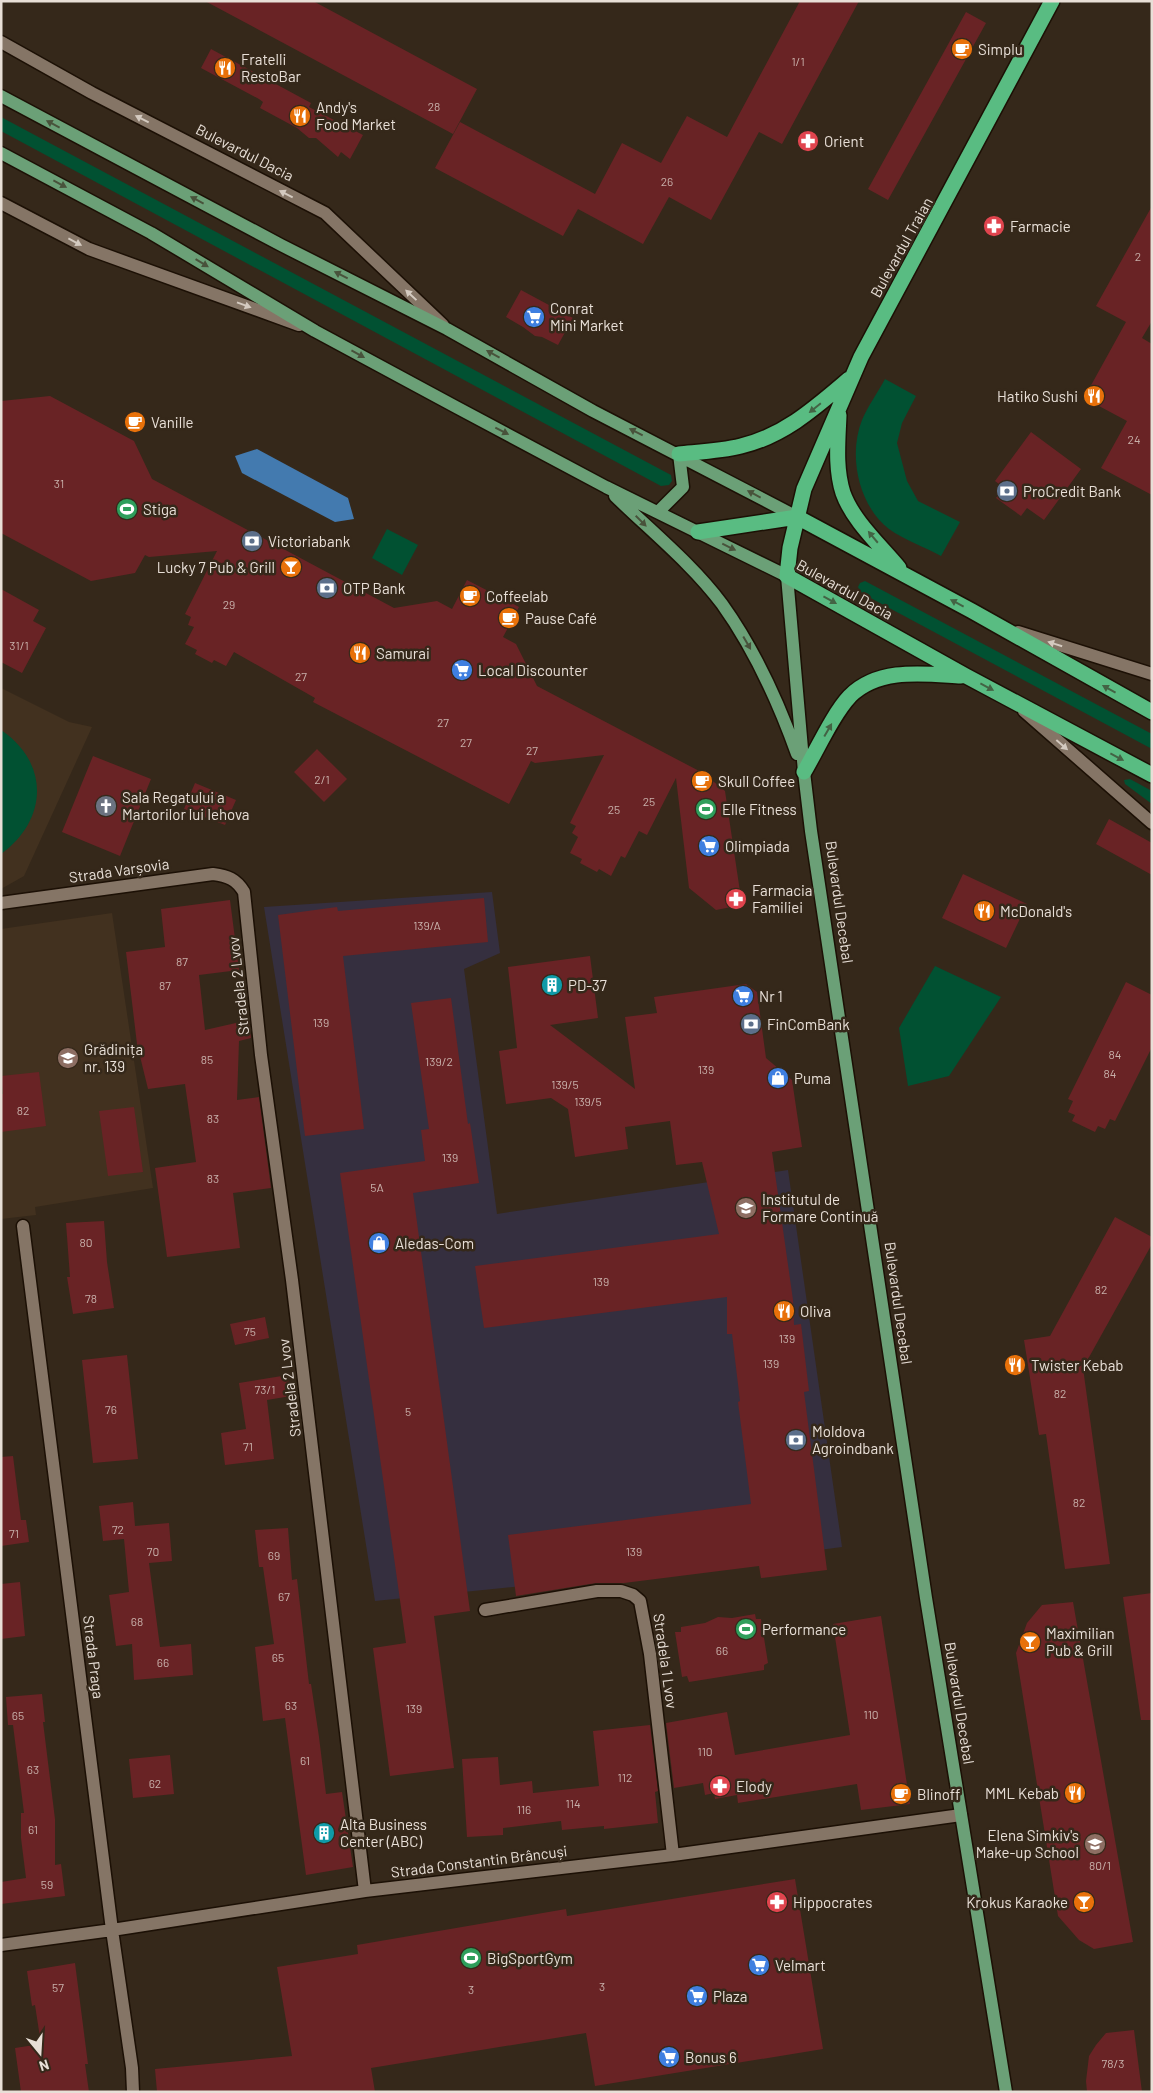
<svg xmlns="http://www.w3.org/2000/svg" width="1153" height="2093" viewBox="0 0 1153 2093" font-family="Barlow,sans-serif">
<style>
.industrial{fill:#352f3f}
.built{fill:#42311f}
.green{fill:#015132}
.water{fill:#437aaf}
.building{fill:#692325}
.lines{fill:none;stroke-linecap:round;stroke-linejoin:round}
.street-casing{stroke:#1c1005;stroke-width:15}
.primary-casing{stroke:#1c1005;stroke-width:15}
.highway-casing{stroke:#1c1005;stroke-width:18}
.street{stroke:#857566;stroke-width:12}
.primary{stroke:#6ba077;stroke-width:12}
.highway{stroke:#59bc82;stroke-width:15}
.oneway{fill:#d4cac0}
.oneway2{fill:#48523b}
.oneway3{fill:#436344}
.labels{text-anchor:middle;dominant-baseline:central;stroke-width:5;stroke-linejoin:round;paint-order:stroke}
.number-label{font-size:12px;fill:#c8b0aa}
.poi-label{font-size:15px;fill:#e8dfd7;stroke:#35281a;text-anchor:start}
.street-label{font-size:15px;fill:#e8dfd7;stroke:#35281a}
</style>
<rect width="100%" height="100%" fill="#35281a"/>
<!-- industrial -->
<path class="industrial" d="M492,892L500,953L464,969L497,1214L788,1170L842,1547L611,1577L375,1601L264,907Z"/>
<!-- built -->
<path class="built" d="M1,688L69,722L92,727L24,876L1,889Z
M112,913L153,1188L35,1207L36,1215L1,1219V929Z"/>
<!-- green -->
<path class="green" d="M1,117L671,475L672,481L669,485L661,486L1,131Z
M885,379L916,396L902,423L897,443L907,481L918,501L960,522L941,556C925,547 904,540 889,529C858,505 848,455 862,420C868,406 878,392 885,379Z
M387,529L418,545L402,575L372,558Z
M865,581L1152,734V749L865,595L860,591L858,587L860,583Z
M1,730C50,763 48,820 1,854Z
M1130,779L1152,791V804L1125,784L1124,780Z
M935,966L1001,997L949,1076L908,1086L899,1028Z"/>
<!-- water -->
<path class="water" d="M257,449L348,498L354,519L335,522L242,473L235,456Z"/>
<!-- building -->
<path class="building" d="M205,1H313L477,89L453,134Z
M800,1H859L782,144L759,132L711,220L669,197L643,244L578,209L563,236L435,168L460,122L595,194L622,143L661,163L687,116L727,137Z
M966,12L986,23L888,200L868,189Z
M211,49L311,103L309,107L363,135L350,159L341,152L338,157L316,138H309L297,128L260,108L263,102L259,99L201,68Z
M1152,206V321L1142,338L1152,344V495L1101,468L1127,421L1084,398L1126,322L1096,306Z
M521,290L573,318L558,345L542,337L535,336L523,327L506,317Z
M50,396L134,441L152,479L394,608L437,601L452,609L467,580L519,607L503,637L516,644L537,686L703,773L725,791L742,905L716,910L689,888L676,778L647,835L639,831L625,858L621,856L611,876L599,869L597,872L580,863L582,859L570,853L578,837L572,833L576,826L570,823L604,755L535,763L531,761L509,804L313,702L315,698L234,652L226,666L214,660L212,663L195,654L197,650L185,644L194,627L188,625L191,617L185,614L217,551L149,557L145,555L135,573L91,581L1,533V401Z
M1031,432L1081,469L1044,520L1027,508L1021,516L996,498L1004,488L995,481Z
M1,589L39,610L33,621L46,628L22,673L1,662Z
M317,749L347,779L324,802L294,772Z
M93,756L151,779L120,856L62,832Z
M195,783L236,800L225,825L184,809Z
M1109,819L1152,843V875L1096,844Z
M963,874L1027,904L1006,948L942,918Z
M484,898L488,942L343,956L364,1129L305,1136L278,915L337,907L338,911Z
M230,900L239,970L199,975L205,1030L249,1020L251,1038L239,1041L237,1100L259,1097L271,1188L233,1193L240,1248L167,1257L155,1168L196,1162L185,1084L148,1089L137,1044L126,952L165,947L161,909Z
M590,956L598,1018L550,1025L635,1089L625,1017L657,1013L654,997L746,984L757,992L766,1058L792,1080L802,1147L772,1152L793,1300L794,1325L801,1324L809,1391L804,1392L827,1570L761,1578L759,1566L624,1583H596L516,1596L508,1535L751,1504L738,1402L740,1401L732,1334H727V1297L484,1328L475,1266L719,1234L702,1162L676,1165L670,1121L625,1127L628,1149L575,1157L568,1109L551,1098L506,1104L499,1051L517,1048L508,967Z
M1126,982L1152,995V1047L1115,1121L1110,1119L1105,1129L1098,1126L1095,1132L1072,1121L1075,1115L1068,1112L1073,1101L1068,1099Z
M451,998L468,1124L470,1123L479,1183L413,1193L470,1611L434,1616L454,1768L390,1776L373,1648L406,1643L340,1173L425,1161L421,1130L429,1129L411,1003Z
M39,1072L46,1126L1,1132V1094H3L1,1076Z
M134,1107L143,1172L108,1176L99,1111Z
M1115,1217L1152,1237V1244L1083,1368L1110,1564L1065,1569L1046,1434L1039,1435L1024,1340L1050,1336Z
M104,1221L107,1262L114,1308L73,1314L67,1277H70L66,1223Z
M265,1317L269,1338L235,1345L230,1324Z
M127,1355L138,1459L93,1463L82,1360Z
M288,1375L291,1396L267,1400L274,1459L225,1465L221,1433L246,1429L239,1383Z
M13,1456L21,1520H26L29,1542L1,1546V1457Z
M133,1502L135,1526L169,1523L172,1561L149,1563L160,1647L191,1644L193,1675L134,1680L132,1644L116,1646L109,1595L129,1592L124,1539L103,1541L99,1506Z
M288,1528L292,1580L297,1579L309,1684H311L319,1737L326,1794L342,1792L353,1867L306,1875L285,1718L263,1721L255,1647L274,1644L263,1567H259L255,1530Z
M20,1582L25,1636L1,1639V1584Z
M1152,1593V1720H1141L1123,1597Z
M1073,1602L1133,1942L1094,1949L1079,1940L1058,1916L1016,1653L1027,1623L1042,1605Z
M755,1614L756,1619H761L768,1663L764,1665V1670L689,1682L687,1676L682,1677L675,1632H681V1627L705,1623L718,1617L732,1618Z
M881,1616L910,1804L861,1810L857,1784L738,1803L737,1795L715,1799L714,1793L705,1795L703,1783L674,1788L666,1723L727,1712L735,1755L850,1735L833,1624Z
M42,1694L45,1722H43L55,1819V1865L61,1864L65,1896L1,1904V1882L26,1878L21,1838V1813H24L13,1725H8L6,1697Z
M650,1725L658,1791L655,1792L658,1823L604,1829V1826L562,1830L561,1821L503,1828V1835L467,1837L462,1759L498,1757L500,1785L532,1781L533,1793L599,1786L593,1731Z
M170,1755L174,1794L133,1798L129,1759Z
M795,1879L823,2049L595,2086L586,2033L371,2068L375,2092H157L155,2069L292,2056L277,1967L358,1954L357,1945L566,1909L567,1916Z
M75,1963L88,2064H85L89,2092H21L15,2048L41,2044L35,2005L32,2006L27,1971Z
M1134,2030L1142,2092H1087L1086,2081L1089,2056L1096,2045L1106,2033Z"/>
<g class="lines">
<!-- street casing -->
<g class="street-casing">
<path id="street" d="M1,42L92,93L325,213L443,325
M1,203L89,249L299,325
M1018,632L1152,674
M1024,711L1152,823
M1,903L213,874C228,876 236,879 244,892L261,1055L292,1280L365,1891
M23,1226L112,1930L132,2068L133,2092
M485,1610L597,1591H621L633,1595L640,1601L650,1654L673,1855
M1,1945L112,1930L365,1891L673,1855L961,1815"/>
</g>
<!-- primary casing -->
<g class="primary-casing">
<path id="primary" d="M1,96L281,245L447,329L593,411L797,517
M1,153L151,233L315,331L456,407L606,487L787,576L804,772L811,831L926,1598L1006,2092
M615,496C651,531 692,564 722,604C755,650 778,701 797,754
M658,512L683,487L679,454"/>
</g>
<!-- highway casing -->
<g class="highway-casing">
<path id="highway" d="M1052,1L861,357L804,489L790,548L787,576L966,676L1152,775
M839,415C838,441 835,468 843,493C853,521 880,545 899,568
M679,454C699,452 721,451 741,446C784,436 816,407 849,379
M797,517L972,611L1152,712
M698,532L797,517
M804,772C817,750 833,714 850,696C879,667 925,674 961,676"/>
</g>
<!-- street -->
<use href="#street" class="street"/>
<!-- primary -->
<use href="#primary" class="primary"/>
<!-- highway -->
<use href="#highway" class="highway"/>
</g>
<!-- one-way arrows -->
<defs><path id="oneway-solid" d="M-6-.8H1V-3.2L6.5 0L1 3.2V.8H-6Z" transform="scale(1.25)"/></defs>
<g class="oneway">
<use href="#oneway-solid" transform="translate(142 119) rotate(-153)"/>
<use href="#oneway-solid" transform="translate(286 194) rotate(-153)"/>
<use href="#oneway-solid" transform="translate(75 242) rotate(28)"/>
<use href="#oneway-solid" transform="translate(411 295) rotate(-137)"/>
<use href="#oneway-solid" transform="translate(244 305) rotate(20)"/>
<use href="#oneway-solid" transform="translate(1055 644) rotate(-163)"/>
<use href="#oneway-solid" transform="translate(1062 745) rotate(41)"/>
</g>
<g class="oneway2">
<use href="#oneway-solid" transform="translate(53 124) rotate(-152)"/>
<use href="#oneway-solid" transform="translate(60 184) rotate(28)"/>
<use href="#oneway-solid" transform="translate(197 200) rotate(-152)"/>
<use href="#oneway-solid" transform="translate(202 263) rotate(31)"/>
<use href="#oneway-solid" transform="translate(341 275) rotate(-153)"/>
<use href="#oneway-solid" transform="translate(358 354) rotate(29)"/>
<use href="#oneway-solid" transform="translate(493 354) rotate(-151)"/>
<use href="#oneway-solid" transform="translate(502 431) rotate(27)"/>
<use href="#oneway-solid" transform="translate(636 432) rotate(-153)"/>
<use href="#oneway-solid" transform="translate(754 494) rotate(-152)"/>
<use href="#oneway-solid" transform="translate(641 521) rotate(45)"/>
<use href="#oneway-solid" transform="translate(729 547) rotate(26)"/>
<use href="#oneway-solid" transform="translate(747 643) rotate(60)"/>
</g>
<g class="oneway3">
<use href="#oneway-solid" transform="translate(815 408) rotate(141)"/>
<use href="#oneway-solid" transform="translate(873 537) rotate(-130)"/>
<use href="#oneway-solid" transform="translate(830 600) rotate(29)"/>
<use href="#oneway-solid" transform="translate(957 603) rotate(-152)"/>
<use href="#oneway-solid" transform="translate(987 687) rotate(28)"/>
<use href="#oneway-solid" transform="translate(1109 689) rotate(-151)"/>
<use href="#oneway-solid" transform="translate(828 730) rotate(-60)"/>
<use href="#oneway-solid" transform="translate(1117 757) rotate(28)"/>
</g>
<!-- icons -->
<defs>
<g id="cafe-disc" transform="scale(1.125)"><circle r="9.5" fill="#e8710a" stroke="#35281a"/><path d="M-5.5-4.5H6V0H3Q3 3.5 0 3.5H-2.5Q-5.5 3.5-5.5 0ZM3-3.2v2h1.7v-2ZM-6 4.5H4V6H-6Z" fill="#fff"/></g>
<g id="restaurant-disc" transform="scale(1.125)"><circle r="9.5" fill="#e8710a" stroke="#35281a"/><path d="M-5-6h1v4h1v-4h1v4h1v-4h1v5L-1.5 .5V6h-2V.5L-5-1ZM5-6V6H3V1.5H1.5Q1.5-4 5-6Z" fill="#fff"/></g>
<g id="pharmacy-disc" transform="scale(1.125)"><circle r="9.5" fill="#e0444e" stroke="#35281a"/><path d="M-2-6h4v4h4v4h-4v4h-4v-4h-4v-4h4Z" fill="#fff"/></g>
<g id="supermarket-disc" transform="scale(1.125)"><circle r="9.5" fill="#3f7fe0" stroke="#35281a"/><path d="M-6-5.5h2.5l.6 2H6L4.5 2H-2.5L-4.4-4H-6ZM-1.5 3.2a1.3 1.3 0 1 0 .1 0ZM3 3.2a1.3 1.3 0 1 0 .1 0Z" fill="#fff"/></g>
<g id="bank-disc" transform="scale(1.125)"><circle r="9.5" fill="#5c6f8a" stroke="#35281a"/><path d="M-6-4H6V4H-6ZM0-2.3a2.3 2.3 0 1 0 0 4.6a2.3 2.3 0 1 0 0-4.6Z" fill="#fff"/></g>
<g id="stadium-disc" transform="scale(1.125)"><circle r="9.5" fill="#2e9e5b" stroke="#35281a"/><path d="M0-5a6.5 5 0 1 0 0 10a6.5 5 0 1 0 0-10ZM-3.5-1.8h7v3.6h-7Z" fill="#fff"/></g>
<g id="bar-disc" transform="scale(1.125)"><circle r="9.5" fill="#e8710a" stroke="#35281a"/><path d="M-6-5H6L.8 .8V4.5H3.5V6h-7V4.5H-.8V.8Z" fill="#fff"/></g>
<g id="church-disc" transform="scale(1.125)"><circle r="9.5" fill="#6b7280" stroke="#35281a"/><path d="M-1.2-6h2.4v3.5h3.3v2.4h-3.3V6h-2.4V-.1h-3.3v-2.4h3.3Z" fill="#fff"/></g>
<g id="building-disc" transform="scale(1.125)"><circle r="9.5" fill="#0f9aa8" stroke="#35281a"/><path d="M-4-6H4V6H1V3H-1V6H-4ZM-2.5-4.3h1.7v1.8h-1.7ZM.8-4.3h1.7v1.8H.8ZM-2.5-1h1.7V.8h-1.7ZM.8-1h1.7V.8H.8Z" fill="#fff"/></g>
<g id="school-disc" transform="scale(1.125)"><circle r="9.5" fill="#8d6e63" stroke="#35281a"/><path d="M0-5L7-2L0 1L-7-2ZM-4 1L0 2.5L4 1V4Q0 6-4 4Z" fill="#fff"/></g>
<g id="shop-disc" transform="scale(1.125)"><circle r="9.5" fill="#3f7fe0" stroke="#35281a"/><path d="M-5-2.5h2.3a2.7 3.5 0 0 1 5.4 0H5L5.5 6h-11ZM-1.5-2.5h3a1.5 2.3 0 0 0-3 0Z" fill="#fff"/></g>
</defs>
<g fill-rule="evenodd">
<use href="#cafe-disc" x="962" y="49"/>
<use href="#restaurant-disc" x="225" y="68"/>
<use href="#restaurant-disc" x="300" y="116"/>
<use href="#pharmacy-disc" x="808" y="141"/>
<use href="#pharmacy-disc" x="994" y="226"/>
<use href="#supermarket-disc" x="534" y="317"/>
<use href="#restaurant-disc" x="1094" y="396"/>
<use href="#cafe-disc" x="135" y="422"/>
<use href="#bank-disc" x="1007" y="491"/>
<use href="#stadium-disc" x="127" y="509"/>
<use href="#bank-disc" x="252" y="541"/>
<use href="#bar-disc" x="291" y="567"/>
<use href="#bank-disc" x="327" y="588"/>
<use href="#cafe-disc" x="470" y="596"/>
<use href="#cafe-disc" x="509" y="618"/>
<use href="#restaurant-disc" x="360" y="653"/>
<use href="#supermarket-disc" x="462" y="670"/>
<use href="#cafe-disc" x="702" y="781"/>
<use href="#church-disc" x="106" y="806"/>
<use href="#stadium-disc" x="706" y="809"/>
<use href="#supermarket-disc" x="709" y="846"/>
<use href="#pharmacy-disc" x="736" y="899"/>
<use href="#restaurant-disc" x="984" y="911"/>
<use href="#building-disc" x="552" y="985"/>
<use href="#supermarket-disc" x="743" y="996"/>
<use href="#bank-disc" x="751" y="1024"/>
<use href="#school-disc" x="68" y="1058"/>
<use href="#shop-disc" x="778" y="1078"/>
<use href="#school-disc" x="746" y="1208"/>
<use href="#shop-disc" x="379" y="1243"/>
<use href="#restaurant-disc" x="784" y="1311"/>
<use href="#restaurant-disc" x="1015" y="1365"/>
<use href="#bank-disc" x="796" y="1440"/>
<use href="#stadium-disc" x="746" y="1629"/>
<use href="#bar-disc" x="1030" y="1642"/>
<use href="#pharmacy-disc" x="720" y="1786"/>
<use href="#restaurant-disc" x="1075" y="1793"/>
<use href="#cafe-disc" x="901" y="1794"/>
<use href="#building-disc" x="324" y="1833"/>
<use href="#school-disc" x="1095" y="1844"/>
<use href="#pharmacy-disc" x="777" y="1902"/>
<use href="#bar-disc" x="1084" y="1902"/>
<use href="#stadium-disc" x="471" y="1958"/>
<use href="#supermarket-disc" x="759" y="1965"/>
<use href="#supermarket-disc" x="697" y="1996"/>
<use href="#supermarket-disc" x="669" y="2057"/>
</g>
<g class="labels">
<!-- number labels -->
<g class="number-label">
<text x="798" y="61">1/1</text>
<text x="434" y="106">28</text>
<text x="667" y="181">26</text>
<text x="1138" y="256">2</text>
<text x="1134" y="439">24</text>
<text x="59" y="483">31</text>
<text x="229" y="604">29</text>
<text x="19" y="645">31/1</text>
<text x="301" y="676">27</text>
<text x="443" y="722">27</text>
<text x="466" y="742">27</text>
<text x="532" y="750">27</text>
<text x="322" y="779">2/1</text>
<text x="649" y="801">25</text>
<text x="614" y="809">25</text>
<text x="427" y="925">139/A</text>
<text x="182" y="961">87</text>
<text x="165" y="985">87</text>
<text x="321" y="1022">139</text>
<text x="1115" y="1054">84</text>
<text x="207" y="1059">85</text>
<text x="439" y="1061">139/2</text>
<text x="706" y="1069">139</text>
<text x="1110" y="1073">84</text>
<text x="565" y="1084">139/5</text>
<text x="588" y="1101">139/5</text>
<text x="23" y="1110">82</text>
<text x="213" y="1118">83</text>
<text x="450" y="1157">139</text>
<text x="213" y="1178">83</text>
<text x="377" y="1187">5A</text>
<text x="86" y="1242">80</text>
<text x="601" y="1281">139</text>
<text x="1101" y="1289">82</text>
<text x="91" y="1298">78</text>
<text x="250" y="1331">75</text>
<text x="787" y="1338">139</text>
<text x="771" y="1363">139</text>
<text x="265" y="1389">73/1</text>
<text x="1060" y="1393">82</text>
<text x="111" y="1409">76</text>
<text x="408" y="1411">5</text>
<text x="248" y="1446">71</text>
<text x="1079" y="1502">82</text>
<text x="118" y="1529">72</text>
<text x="14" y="1533">71</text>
<text x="153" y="1551">70</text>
<text x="634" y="1551">139</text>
<text x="274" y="1555">69</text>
<text x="284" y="1596">67</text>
<text x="137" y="1621">68</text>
<text x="722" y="1650">66</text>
<text x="278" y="1657">65</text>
<text x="163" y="1662">66</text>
<text x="291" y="1705">63</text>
<text x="414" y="1708">139</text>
<text x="871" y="1714">110</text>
<text x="18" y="1715">65</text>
<text x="705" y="1751">110</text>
<text x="305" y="1760">61</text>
<text x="33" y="1769">63</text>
<text x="625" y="1777">112</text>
<text x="155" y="1783">62</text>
<text x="573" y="1803">114</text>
<text x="524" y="1809">116</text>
<text x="33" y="1829">61</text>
<text x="1100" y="1865">80/1</text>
<text x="47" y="1884">59</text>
<text x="602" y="1986">3</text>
<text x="58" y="1987">57</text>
<text x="471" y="1989">3</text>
<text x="1113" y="2063">78/3</text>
</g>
<!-- poi labels -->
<g class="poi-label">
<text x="978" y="49">Simplu</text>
<text x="241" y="59">Fratelli<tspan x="241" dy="17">RestoBar</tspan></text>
<text x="316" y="107">Andy's<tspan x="316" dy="17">Food Market</tspan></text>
<text x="824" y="141">Orient</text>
<text x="1010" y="226">Farmacie</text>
<text x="550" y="308">Conrat<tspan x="550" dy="17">Mini Market</tspan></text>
<text x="1078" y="396" text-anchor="end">Hatiko Sushi</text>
<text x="151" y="422">Vanille</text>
<text x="1023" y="491">ProCredit Bank</text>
<text x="143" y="509">Stiga</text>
<text x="268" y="541">Victoriabank</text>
<text x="275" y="567" text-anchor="end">Lucky 7 Pub &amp; Grill</text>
<text x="343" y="588">OTP Bank</text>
<text x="486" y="596">Coffeelab</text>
<text x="525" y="618">Pause Café</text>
<text x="376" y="653">Samurai</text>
<text x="478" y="670">Local Discounter</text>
<text x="718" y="781">Skull Coffee</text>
<text x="122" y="797">Sala Regatului a<tspan x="122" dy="17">Martorilor lui Iehova</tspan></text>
<text x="722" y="809">Elle Fitness</text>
<text x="725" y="846">Olimpiada</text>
<text x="752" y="890">Farmacia<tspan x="752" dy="17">Familiei</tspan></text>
<text x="1000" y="911">McDonald's</text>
<text x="568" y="985">PD-37</text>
<text x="759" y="996">Nr 1</text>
<text x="767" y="1024">FinComBank</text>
<text x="84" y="1049">Grădinița<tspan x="84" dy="17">nr. 139</tspan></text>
<text x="794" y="1078">Puma</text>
<text x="762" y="1199">Institutul de<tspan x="762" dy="17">Formare Continuă</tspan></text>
<text x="395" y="1243">Aledas-Com</text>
<text x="800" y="1311">Oliva</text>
<text x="1031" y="1365">Twister Kebab</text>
<text x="812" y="1431">Moldova<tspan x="812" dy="17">Agroindbank</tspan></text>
<text x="762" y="1629">Performance</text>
<text x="1046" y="1633">Maximilian<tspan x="1046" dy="17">Pub &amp; Grill</tspan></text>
<text x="736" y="1786">Elody</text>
<text x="1059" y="1793" text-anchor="end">MML Kebab</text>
<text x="917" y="1794">Blinoff</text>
<text x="340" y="1824">Alta Business<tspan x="340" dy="17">Center (ABC)</tspan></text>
<text x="1079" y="1835" text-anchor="end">Elena Simkiv's<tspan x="1079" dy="17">Make-up School</tspan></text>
<text x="793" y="1902">Hippocrates</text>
<text x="1068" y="1902" text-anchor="end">Krokus Karaoke</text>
<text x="487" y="1958">BigSportGym</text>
<text x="775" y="1965">Velmart</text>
<text x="713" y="1996">Plaza</text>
<text x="685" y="2057">Bonus 6</text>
</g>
<!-- street labels -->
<g class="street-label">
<text transform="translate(245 152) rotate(27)">Bulevardul Dacia</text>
<text transform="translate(901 247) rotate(-61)">Bulevardul Traian</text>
<text transform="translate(845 589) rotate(29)">Bulevardul Dacia</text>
<text transform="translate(119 870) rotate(-8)">Strada Varșovia</text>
<text transform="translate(840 902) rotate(82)">Bulevardul Decebal</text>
<text transform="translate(238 986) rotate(-96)">Stradela 2 Lvov</text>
<text transform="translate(899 1303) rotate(82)">Bulevardul Decebal</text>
<text transform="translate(289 1388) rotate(-97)">Stradela 2 Lvov</text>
<text transform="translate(94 1657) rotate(83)">Strada Praga</text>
<text transform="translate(666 1661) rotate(82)">Stradela 1 Lvov</text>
<text transform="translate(960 1703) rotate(81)">Bulevardul Decebal</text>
<text transform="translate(479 1861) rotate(-7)">Strada Constantin Brâncuși</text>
</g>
</g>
<!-- border -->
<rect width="1153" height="2093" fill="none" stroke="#e8dfd7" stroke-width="5"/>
<!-- north arrow -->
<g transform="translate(40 2053) rotate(162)" stroke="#35281a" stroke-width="4" paint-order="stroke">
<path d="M0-4L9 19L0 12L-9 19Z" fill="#e8dfd7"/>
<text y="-8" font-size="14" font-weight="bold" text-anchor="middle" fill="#e8dfd7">N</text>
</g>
</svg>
